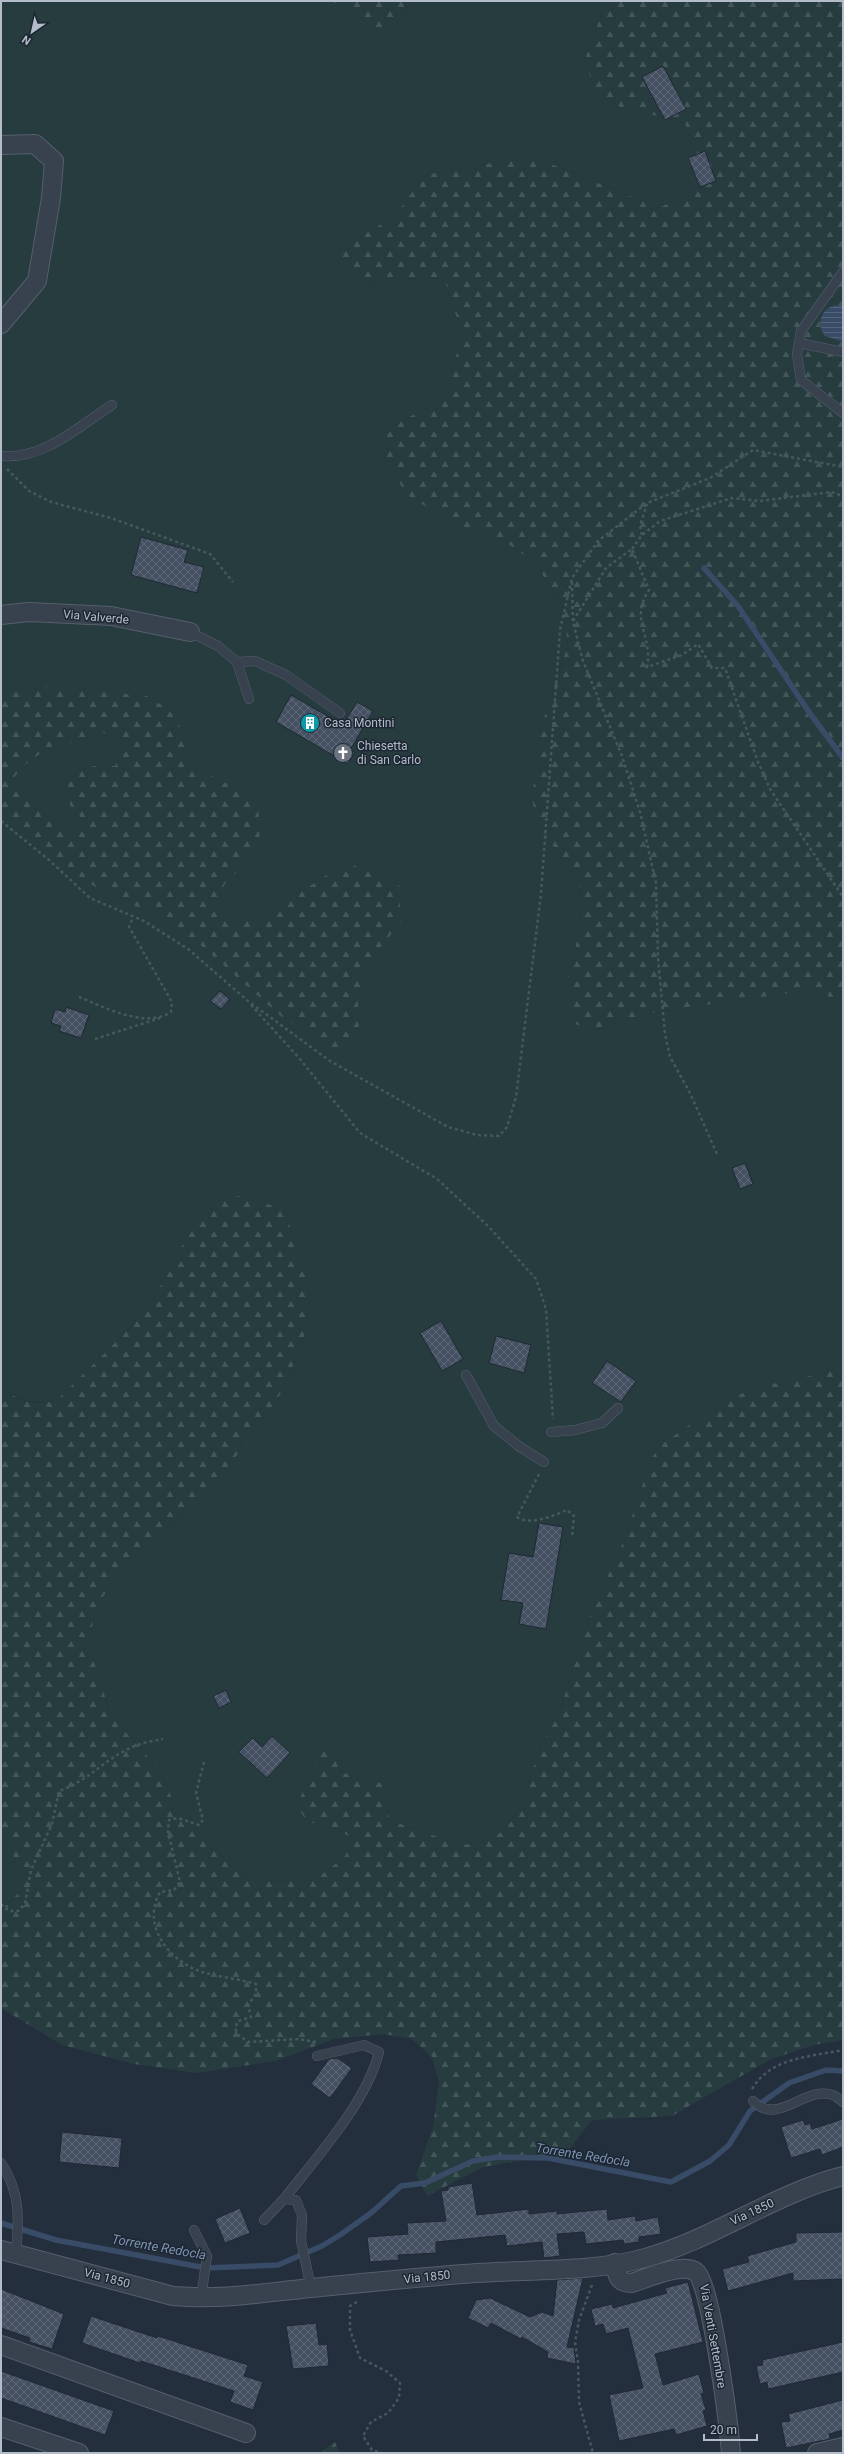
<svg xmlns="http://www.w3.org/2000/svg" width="844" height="2454" viewBox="0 0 844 2454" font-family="Roboto,sans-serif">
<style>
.green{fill:#263c3f}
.forest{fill:url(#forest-firs);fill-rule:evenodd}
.water{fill:url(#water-rules)}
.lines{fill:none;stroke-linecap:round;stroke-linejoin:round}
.stream{stroke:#394c67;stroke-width:5.5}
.building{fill:url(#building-cross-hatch);stroke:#1f2835}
.service-casing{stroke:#565f6c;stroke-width:10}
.minor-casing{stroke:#565f6c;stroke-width:20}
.path{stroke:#44595c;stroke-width:2.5;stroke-dasharray:3 3;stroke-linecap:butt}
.service{stroke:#38414e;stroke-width:9}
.minor{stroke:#38414e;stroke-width:18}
.labels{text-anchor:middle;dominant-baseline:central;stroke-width:3;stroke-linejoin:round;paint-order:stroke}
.street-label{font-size:12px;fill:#b4bcc9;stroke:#1d2633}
.poi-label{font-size:12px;fill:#b4bcc9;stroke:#1d2633;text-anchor:start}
.water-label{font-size:13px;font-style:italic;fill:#7c92b1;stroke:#1d2633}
</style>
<defs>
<pattern id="forest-firs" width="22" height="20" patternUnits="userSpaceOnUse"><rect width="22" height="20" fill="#263c3f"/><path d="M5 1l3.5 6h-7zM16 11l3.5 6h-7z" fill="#435659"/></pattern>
<pattern id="water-rules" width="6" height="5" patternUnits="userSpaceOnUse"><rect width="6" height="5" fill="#394c67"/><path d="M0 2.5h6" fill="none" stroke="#53647b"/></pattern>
<pattern id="building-cross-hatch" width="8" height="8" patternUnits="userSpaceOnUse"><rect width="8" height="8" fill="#455162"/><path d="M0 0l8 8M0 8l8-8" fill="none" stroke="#5d6877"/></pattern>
</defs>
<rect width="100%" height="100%" fill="#242f3e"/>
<!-- green -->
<path class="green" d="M1,1H332L386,35L414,1H606L584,62L601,102L685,123L703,185L659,208L532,156L424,175L396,215L331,255L360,282L444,278L462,334L444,401L402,420L454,524L504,541L535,563L562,605L568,644L541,727L538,823L579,883L581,924L567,981L592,1030L652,1013L809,990L843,1001V1369L625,1538L591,1613L558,1716L539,1749L525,1796L507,1828L487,1842L461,1845L389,1820L384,1784L340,1772L328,1742L308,1822L335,1828L352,1838L345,1856L315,1880L248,1881L227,1863L208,1835L173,1801L160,1770L111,1716L89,1645L95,1609L117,1576L142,1547L183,1514L275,1405L303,1344L311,1296L285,1210L202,1209L147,1311L58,1399C34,1407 22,1401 1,1388Z
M1,1834L9,1843L24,1888L1,1910Z"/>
<!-- forest -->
<path class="forest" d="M332,1H414L386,35Z
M606,1H843V1001L809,990L652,1013L592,1030L575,1024L567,981L581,924L579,883L537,823L532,799L541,727L568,644L562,605L535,563L504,541L454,524L409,496L388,468L385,436L402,420L444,401L462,334L444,278L359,282L331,255L396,215L424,175L532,156L659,208L703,185L685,123L601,102L584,62Z
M41,686L147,696L175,713L193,767L258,799L260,848L224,885L221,916L258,921L346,862L399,885L401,922L364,968L358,1006L359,1040L339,1050L311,1036L278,1014L203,947L165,920L97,888L62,865L1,812V695ZM103,733L123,737V750L115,766C89,765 74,765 65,791L71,807L82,819L80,828L74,832H66L35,808L19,792L13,779C35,746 68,745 103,733Z
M241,1195L285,1210L311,1296L303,1344L275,1405L224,1472L183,1514L142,1547L117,1576L95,1609L89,1645L111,1716L160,1770L173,1801L208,1835L227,1863L248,1881L315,1880L345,1856L352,1838L335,1828L308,1822L296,1806L328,1741L340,1772L384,1784L389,1820L461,1845L487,1842L507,1828L525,1796L539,1749L558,1716L591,1613L625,1538L651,1459L661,1445L723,1401L759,1387L843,1369V2040L814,2045L771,2059L672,2116L592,2120L560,2161L530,2159L483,2167L427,2196L416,2175L433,2127L439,2083L432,2057L412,2039L383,2034L334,2039L275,2061L197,2073L134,2064L62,2045L1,2008V1910L24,1888L9,1843L1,1834V1388C22,1401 34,1408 58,1399L147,1311L202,1209Z
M335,2442L339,2453H319Z"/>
<!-- water -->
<path class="water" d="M836,305L843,307V340L841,341L825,336C816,324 820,309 836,305Z"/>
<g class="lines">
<!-- stream -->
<path class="stream" d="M704,568L738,606L809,712L843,758
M1,2223L56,2240L206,2268L278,2265L322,2246L340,2235L371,2213L401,2186L425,2183L473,2161L498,2157L548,2158L671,2182L710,2161L729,2145L750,2111L789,2083L826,2070L843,2071"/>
</g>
<!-- building -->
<path class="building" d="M663,66L686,109L665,120L642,77Z
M705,151L716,181L700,187L688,158Z
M141,537L188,550L184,562L204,567L197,593L131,575Z
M291,695L343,725L357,702L373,711L350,750L355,752L348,764L276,722Z
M220,991L230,999L221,1009L210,1001Z
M66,1007L89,1015L81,1038L59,1031L61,1026L51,1023L55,1009L65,1012Z
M745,1163L753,1184L740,1189L732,1168Z
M441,1321L463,1359L442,1371L420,1333Z
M496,1336L531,1345L524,1373L489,1363Z
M607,1361L636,1381L621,1402L592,1383Z
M539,1523L563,1527L546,1629L519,1624L523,1603L501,1600L509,1553L533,1557Z
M226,1690L231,1702L219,1708L213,1696Z
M272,1736L290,1753L267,1778L239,1752L253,1738L262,1747Z
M337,2058L352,2068L330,2098L311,2084L329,2059Z
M843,2119V2147L822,2155L820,2149L791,2158L781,2127L803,2120L805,2125L810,2123L812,2129Z
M62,2132L122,2138L119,2168L59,2162Z
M472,2183L477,2215L529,2209V2214L557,2211V2214L607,2209L608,2220L635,2216L636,2221L658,2217L661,2234L639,2237V2242L624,2244L623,2240L586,2244L584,2232L557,2234L560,2256L544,2258L542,2242L507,2246L505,2235L436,2242V2253L398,2255L399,2260L370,2262L367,2237L408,2234L407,2223L446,2221L441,2191L448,2190V2187Z
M240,2208L250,2233L225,2243L215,2219Z
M843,2232V2279L793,2281V2273L728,2291L722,2269L749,2262L747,2256L796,2242V2233Z
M583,2278L567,2347L574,2348L576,2364L547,2358L548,2352L522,2337L521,2339L491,2323L488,2328L468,2318L476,2300L490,2298L530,2317L542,2312L553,2316L557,2280Z
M688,2282L703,2342L655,2354L663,2385L699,2374L704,2393L701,2394L706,2410L703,2411L707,2426L676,2435L674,2429L619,2441L609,2395L643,2388L628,2328L606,2334L603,2324L595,2326L591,2309L612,2304L613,2308L667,2293L665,2288Z
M1,2289L64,2314L52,2349L29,2342L30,2338L1,2328Z
M91,2316L157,2338L158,2336L248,2365L244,2376L263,2382L253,2410L230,2402L234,2391L141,2361L140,2363L82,2343Z
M316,2323L319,2345L327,2344L329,2366L293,2369L286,2326Z
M843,2342V2372L768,2389L767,2382L760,2384L756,2366L763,2365L762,2360Z
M1,2371L114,2411L105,2435L1,2398Z
M843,2400V2430L829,2434L830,2439L786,2448L781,2422L790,2421L788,2414Z"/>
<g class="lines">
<!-- service casing -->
<g class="service-casing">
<path id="service" d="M843,272L801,331L797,354L801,380L843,413
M799,343L843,352
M1,456C44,460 79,426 112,405
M190,632L218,646L237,662L249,699
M237,662L255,661L286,675L340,713
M466,1375L494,1426L520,1447L544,1462
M551,1432L575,1430L602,1423L618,1408
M753,2101C778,2127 805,2085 833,2095C836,2096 840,2100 843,2102
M1,2163C21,2193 19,2219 16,2254
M284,2199C316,2158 367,2102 379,2052L364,2045L317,2056
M264,2220L284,2199L296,2200L302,2215L301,2241L311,2288
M194,2230L207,2256L201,2298"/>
</g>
<!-- minor casing -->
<g class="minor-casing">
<path id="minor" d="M1,145L35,144L54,161L51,198L37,281L1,324
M1,615L29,612L111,616L190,632
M1,2250L173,2296C224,2300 261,2293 311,2288C362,2283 412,2278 463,2274C519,2269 592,2273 645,2258C714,2239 773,2194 843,2176
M615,2263C617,2276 618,2283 632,2283C648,2278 682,2262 696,2272C711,2282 729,2428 731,2453
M1,2345L246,2433
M1,2427L79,2453
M817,2453L843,2447"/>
</g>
<!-- path -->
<path class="path" d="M7,469L29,491L51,502L111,518L210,554L233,582
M642,535L640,526L647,504
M632,549L642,535L660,521L732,498L760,501L831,492L843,496
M572,582L573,622L583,661L622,756L640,812L656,883L658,958L665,1034L670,1057L690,1093L717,1154
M573,621L606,568L632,549L649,590C629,619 653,635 647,667L682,655L698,644L712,668H725L758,762L770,789L843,897
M1,821L49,860L90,898L144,921L188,949L248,1001L330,1061L448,1127L477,1135L499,1136L507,1127L516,1097L541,894L560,630L572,578L598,541L647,503L710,478L753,450L843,467
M79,997C104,1007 145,1029 171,1012L172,1002L129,927L133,917
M251,1005L299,1058L360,1133L437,1179L489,1227L536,1279L546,1309L553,1419
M95,1039L160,1018
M539,1474L517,1517C530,1526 553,1516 567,1510L574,1516L572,1537
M204,1762L196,1793L203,1820L199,1825L178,1818L169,1820L168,1832L180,1882L174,1890L160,1892C141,1926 169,1961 202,1972C219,1977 239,1979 256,1984V1994L248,2005L251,2017L238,2021L235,2028L238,2035L249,2042L298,2039L316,2042
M1,1904L9,1911H18L25,1904L31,1870L52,1824L59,1791C88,1781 104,1760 130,1748C140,1743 153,1741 163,1739
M752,2089C771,2057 810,2057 843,2050
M592,2285L579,2320L575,2342L578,2362L579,2402L593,2453
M357,2302L350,2306V2330L360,2358L386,2371L400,2383L399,2398L388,2413L371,2422L363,2436L372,2450L382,2453"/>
<!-- service -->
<use href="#service" class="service"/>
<!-- minor -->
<use href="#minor" class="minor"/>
</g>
<!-- icons -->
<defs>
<g id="building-disc" transform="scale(1)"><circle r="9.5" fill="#0f9aa8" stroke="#1d2633"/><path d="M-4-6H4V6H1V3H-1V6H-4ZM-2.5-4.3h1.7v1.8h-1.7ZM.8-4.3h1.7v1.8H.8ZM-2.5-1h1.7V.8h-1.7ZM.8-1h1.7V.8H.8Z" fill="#fff"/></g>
<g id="church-disc" transform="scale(1)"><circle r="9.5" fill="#6b7280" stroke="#1d2633"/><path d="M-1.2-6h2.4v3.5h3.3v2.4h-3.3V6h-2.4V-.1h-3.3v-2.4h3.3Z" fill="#fff"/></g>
</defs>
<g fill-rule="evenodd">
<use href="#building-disc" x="310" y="723"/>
<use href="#church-disc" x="343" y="753"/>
</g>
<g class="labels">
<!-- street labels -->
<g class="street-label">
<text transform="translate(96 617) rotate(5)">Via Valverde</text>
<text transform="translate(752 2212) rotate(-25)">Via 1850</text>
<text transform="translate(427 2277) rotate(-6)">Via 1850</text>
<text transform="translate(107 2278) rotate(15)">Via 1850</text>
<text transform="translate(713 2336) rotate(80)">Via Venti Settembre</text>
</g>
<!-- poi labels -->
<g class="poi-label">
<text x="324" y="723">Casa Montini</text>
<text x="357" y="746">Chiesetta<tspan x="357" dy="14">di San Carlo</tspan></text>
</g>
<!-- water labels -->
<g class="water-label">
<text transform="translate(583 2155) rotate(9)">Torrente Redocla</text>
<text transform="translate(159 2247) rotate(10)">Torrente Redocla</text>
</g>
</g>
<!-- border -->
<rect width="844" height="2454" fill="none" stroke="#b4bcc9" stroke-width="4"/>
<!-- north arrow -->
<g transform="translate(32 32) rotate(214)" stroke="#1d2633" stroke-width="3" paint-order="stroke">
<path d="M0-3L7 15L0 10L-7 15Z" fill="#b4bcc9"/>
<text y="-6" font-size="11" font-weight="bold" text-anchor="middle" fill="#b4bcc9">N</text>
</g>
<!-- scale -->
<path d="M704 2434v6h53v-6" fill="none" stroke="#b4bcc9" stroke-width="2"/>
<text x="710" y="2434" font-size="12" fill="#b4bcc9" stroke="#1d2633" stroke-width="3" paint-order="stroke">20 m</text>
</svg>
